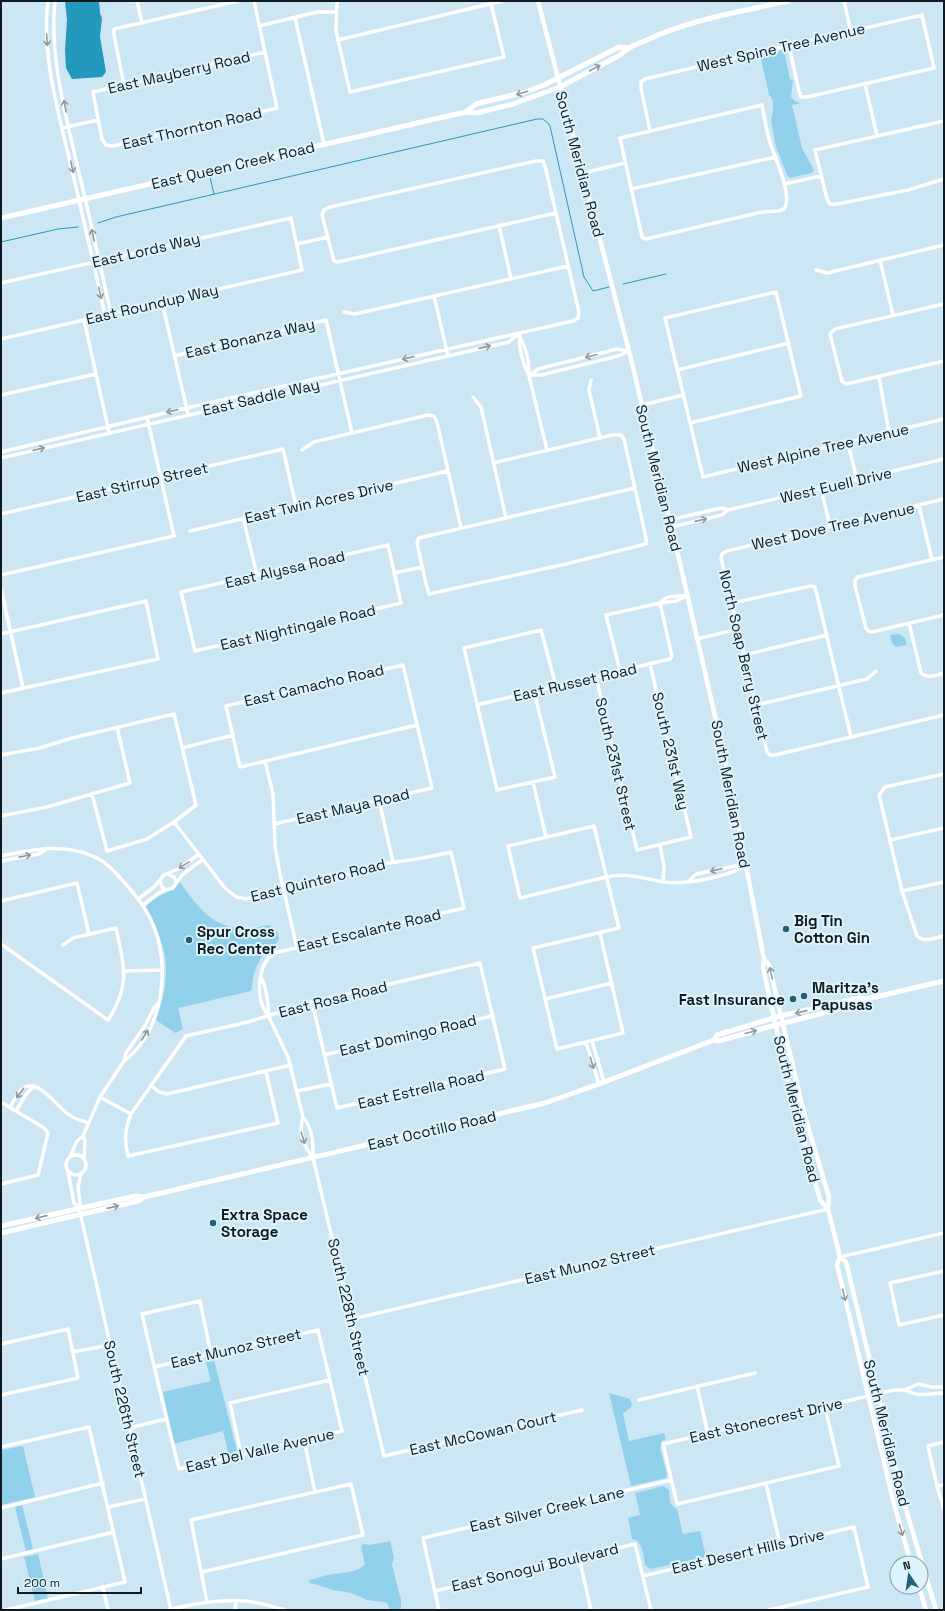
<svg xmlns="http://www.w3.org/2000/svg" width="945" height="1611" viewBox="0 0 945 1611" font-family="'Space Grotesk',sans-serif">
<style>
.green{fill:#91d0ea}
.water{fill:#2598be}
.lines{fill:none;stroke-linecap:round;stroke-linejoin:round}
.stream{stroke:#2598be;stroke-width:1}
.minor{stroke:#fff;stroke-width:3.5}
.tertiary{stroke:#fff;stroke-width:4.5}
.secondary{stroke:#fff;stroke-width:5}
.oneway{stroke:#93989a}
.poi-dot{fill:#226077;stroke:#ddf3fd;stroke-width:1.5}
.labels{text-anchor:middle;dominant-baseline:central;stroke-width:4;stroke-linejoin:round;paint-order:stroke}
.street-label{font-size:15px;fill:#101a1e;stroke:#ddf3fd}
.poi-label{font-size:15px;font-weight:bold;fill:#101a1e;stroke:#ddf3fd;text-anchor:start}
</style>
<rect width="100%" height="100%" fill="#cce7f3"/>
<!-- green -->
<path class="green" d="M784,50L790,79L793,80L791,97L795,101L801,103L792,105L802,148L814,170L812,173L790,178L787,175L776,147L771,120L773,111V101L769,95L760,55Z
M899,634L905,638L907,645L896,647L892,643L890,635Z
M179,881C206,918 220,936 269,925L277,931L279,939C276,946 269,946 265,952C260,959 254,970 253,979C252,983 253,987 251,991L178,1008L183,1029L175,1033L156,1020C172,973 169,951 146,907C156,894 170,895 179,881Z
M213,1356L237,1451L229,1455L223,1431L174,1444L163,1392L211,1381L205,1358Z
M609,1393L630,1399L632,1406L623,1414L629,1441L664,1433L666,1439L662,1441L660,1448L667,1474L666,1478L631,1486Z
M23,1446L35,1497L1,1505V1450Z
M664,1486L669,1490C670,1498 669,1505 677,1509L683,1534L700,1531L706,1557L651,1569L645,1565C643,1556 644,1541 632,1539L628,1518L640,1515L635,1493Z
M22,1505L33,1549L26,1551L15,1507Z
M390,1541L394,1557L392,1565L401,1600V1610H390L387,1603L384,1602L367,1600L351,1593L333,1590L315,1584L309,1583V1580C315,1579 322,1576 328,1575C340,1572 356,1574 365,1564L361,1548L363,1544L370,1545Z
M38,1554L48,1598L35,1601L24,1557Z"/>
<!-- water -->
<path class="water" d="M65,1H99L100,13L102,18L100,37L106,72L102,77L72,79L66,68L65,50L67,20Z"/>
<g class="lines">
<!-- stream -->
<path class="stream" d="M210,177L214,194
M98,223L116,217L537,119H543L548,123L550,126L584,277L593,291L609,287
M1,242L58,229L78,227
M623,284L666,274"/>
<!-- minor -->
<path class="minor" d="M48,1C41,54 59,115 71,166C83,216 94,266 105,315
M55,1C49,55 66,116 78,169C90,217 100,265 111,314
M137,1L142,23
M254,1L277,108L113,146L106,145L102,139L93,92L265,52
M337,1L336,31L350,92L504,57L491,4
M844,1L851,32
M295,18L324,144
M259,26L317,12H336
M338,40L502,1
M865,84L877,136
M124,85L114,35V29L238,1
M762,105C764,116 766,128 769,139C773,155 794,195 784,209L778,211L762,212L646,239L642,237L620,138Z
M944,121L815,150L827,199L830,204H837L908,190L944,179
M62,128L98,120
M650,131L641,88V82L645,79C737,57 829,37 922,15L934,68L807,97H801L799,91L789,46
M583,173L625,163
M784,184L821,176
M631,189L776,157
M499,225L511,279
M297,244L328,237
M880,260L893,315
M816,270L827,273L944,245
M1,283L291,218L302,270L1,339
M434,296L448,356
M162,302L188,414
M944,304L835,329L830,334L842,381L846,384L944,361
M344,312L355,314L568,266
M84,320L109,432
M519,334C519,349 522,362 529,376L547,450
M519,335C526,348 530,360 529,375
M174,356L326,320L352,433
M677,370L789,343
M530,375H541L618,356L629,351
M529,376L538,369L617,349L629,351
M879,377L889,433
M591,380L589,390L600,438
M1,395L96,374
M473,397L481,407L506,518
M642,405L683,395
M690,423L801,396L776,292L665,318L703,477L944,419
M848,443L857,480
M302,450L314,442L428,415L434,416L437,422L461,528
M1,452L186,408L573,321L578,318L579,312L545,166L543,161H536L330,207L324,210L322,215L334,261L338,262L556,213
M1,458L509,342L518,334
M493,463L612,435H621L624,439L646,538V544L566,564L429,594L426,584L417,543L419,538L635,488
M821,489L830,526
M944,499L727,551L722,554L721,558L767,752L770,755H775L944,715
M919,505L932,560
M1,514L283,449L296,506
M243,518L257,575
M669,520L721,508L728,510L944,459
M671,527L722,515L728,510
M190,531L448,471
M388,545L401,603L195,651L181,592Z
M944,557L858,577L855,580V586L866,628L868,631L872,632L944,615
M394,573L422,567
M1,575L174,536L147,417
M1,589L23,688
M660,603C666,595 676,596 685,596
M732,603L811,586L815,587L851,737
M909,623L921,673C927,679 937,675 944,673
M1,634L146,601L158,659L1,693
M697,639L738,629
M744,655L827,635
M620,671L606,615L660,603L676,601L687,596
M596,677L637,850L691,837L650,664
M534,691L555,777L497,790L464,648L541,630L556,686
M477,705L670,659L672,656L671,652L660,603
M756,705L867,679L876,671
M182,748L233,735
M1,755L40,748L72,738L174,714L196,805L174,822L147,839L107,851L92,794
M265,761L273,794L275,846L280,874L297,948
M944,774L885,787L879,795L902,891L917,936C924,943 935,938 944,936
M533,782L546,837
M379,800L393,862
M1,816L47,807L130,783L117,727
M174,822L225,888L236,897L246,899L315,884L383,864L423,858L451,852L464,908L274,953C257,965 255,1000 268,1015L288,1057L303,1117C313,1129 313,1142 313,1158L384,1456L582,1410
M274,824L432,788L403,665L226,706L240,767L417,725
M890,840L944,828
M660,845L664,866L663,882
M1,856C31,850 61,843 90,855C105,860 115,872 125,883C135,895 145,906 151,920C172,963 164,1032 124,1061
M1,861L39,854L46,849
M168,874L174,877L176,882
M690,880L696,874L735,866H745
M160,881L162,887L166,890
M902,891L944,882
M138,899L154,887L164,875L178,869L198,855
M1,901L77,883L89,934
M143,905L160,892L173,888L182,875L202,860
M600,933L623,1033L557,1049L533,948L619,928L594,826L508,846L520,898L606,877C628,872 643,879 664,882C686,885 727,877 745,866
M1,944L108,1020C131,985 124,966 116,928L73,938L63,945
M124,971L162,970
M261,978C266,985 269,1006 268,1015
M545,999L612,983
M592,1041L604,1082
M586,1042L599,1084
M324,1055L492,1016
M266,1072L278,1123L128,1156C124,1140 125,1129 131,1114L186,1036L248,1022L312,1002L480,963L505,1069L337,1108L312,1002
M151,1085L159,1092L167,1094L291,1065
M297,1091L331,1084
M100,1097L131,1114
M1,1102L44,1128L48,1133L38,1175L1,1184
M10,1107C14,1101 18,1090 25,1087C40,1080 57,1107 68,1114C74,1119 81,1120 88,1123
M16,1111L27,1093L33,1087
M303,1117C298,1132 303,1145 313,1158
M83,1136L85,1141L84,1158
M66 1165a10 10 0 1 1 20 0a10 10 0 1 1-20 0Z
M70,1157L77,1141L83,1136L100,1097L124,1061L126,1053L146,1024L154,1008L158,1004
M68,1172L74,1203L79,1208
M81,1174L78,1187L80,1202L79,1208L171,1610
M840,1257L944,1233
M944,1271L890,1283L899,1325L944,1315
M352,1319L828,1209
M1,1344L68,1329L78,1378L1,1395
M73,1352L110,1345
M154,1367L318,1330L342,1431L179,1469C166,1417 154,1366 142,1314L200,1301L211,1354
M697,1386L708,1434
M905,1390C921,1398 927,1393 944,1393
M639,1400L755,1373
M825,1407L839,1466L677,1504L663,1444L894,1390H905L918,1384L931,1387H944
M129,1428L166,1419
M304,1440L315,1492
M944,1442L928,1446L937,1486L944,1510
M1,1447L89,1427L125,1582L6,1610
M241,1454L230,1403L330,1380
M766,1484L780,1544
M937,1486L944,1485
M108,1507L145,1499
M1,1508L103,1483
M579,1557L591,1610
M1,1559L114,1532
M202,1572L363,1535L351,1484L191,1520L207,1602
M643,1576L854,1527L868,1587L769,1610
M103,1587L108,1610
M435,1591L635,1544L651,1610
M170,1609C195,1604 219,1599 245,1601C258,1602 272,1606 285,1610
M235,1610L236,1601
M439,1610L423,1538L671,1480"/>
<!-- tertiary -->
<path class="tertiary" d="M538,1L629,351L679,559L729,777L764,959L763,967L765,977L789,1086L820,1200L828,1209
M764,959L769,965L804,1113L829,1197L828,1209L840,1257L846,1262L905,1506L936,1610
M840,1257L837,1265L842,1285L894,1504L911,1563
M919,1587L926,1610"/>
<!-- secondary -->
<path class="secondary" d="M466,112L476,104L525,92L544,85L619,47L628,48
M1,218L466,112L477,113L513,104L560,87L620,55C628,47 637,44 647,40C691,19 741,12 788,1
M714,1040L717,1035L780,1016L860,998L866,999L944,981
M714,1040L719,1041L776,1025L863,1003L866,999
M1,1226L135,1196L144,1197
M1,1233L138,1201L144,1197L545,1103L599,1084L714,1040"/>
</g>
<!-- one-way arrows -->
<defs><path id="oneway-shaft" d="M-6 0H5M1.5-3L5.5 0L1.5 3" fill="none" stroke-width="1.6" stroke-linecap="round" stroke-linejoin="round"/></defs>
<g class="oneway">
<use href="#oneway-shaft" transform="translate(47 40) rotate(86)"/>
<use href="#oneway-shaft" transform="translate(595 68) rotate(-28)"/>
<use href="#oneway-shaft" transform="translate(522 93) rotate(163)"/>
<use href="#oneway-shaft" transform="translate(65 106) rotate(-101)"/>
<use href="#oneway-shaft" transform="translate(72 167) rotate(77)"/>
<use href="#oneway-shaft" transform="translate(93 235) rotate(-102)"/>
<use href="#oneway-shaft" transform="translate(100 293) rotate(77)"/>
<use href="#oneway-shaft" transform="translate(485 347) rotate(-13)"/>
<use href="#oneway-shaft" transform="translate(591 356) rotate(166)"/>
<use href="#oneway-shaft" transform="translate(408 358) rotate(167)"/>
<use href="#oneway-shaft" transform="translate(172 411) rotate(167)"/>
<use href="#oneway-shaft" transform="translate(39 449) rotate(-13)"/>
<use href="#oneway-shaft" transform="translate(701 520) rotate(-13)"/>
<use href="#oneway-shaft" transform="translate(25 856) rotate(-11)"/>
<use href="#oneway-shaft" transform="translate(184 865) rotate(148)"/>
<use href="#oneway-shaft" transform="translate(716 870) rotate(167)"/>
<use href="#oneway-shaft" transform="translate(771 973) rotate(-102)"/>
<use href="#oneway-shaft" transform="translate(801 1012) rotate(167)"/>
<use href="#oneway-shaft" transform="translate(751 1032) rotate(-15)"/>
<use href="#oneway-shaft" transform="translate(145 1035) rotate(-57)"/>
<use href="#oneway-shaft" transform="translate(592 1063) rotate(73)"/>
<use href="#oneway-shaft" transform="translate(20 1093) rotate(127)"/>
<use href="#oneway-shaft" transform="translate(303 1138) rotate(73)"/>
<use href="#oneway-shaft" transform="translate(113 1207) rotate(-13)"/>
<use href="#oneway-shaft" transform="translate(41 1217) rotate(167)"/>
<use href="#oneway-shaft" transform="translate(844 1295) rotate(76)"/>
<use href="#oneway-shaft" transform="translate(901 1530) rotate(74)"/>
</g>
<!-- markers -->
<g class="poi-dot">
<circle cx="786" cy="929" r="4"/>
<circle cx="189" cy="940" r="4"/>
<circle cx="804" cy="996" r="4"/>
<circle cx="793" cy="999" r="4"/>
<circle cx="213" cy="1223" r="4"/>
</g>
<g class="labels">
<!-- street labels -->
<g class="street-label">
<text transform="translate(781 47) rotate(-13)">West Spine Tree Avenue</text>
<text transform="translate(179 72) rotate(-13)">East Mayberry Road</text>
<text transform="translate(192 128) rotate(-13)">East Thornton Road</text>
<text transform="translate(580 164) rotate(75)">South Meridian Road</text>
<text transform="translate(233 165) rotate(-13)">East Queen Creek Road</text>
<text transform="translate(146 250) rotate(-13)">East Lords Way</text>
<text transform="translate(152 304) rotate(-13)">East Roundup Way</text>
<text transform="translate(250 338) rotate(-13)">East Bonanza Way</text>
<text transform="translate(261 397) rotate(-13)">East Saddle Way</text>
<text transform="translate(823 448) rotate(-13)">West Alpine Tree Avenue</text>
<text transform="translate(659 478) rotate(76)">South Meridian Road</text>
<text transform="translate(142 482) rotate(-13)">East Stirrup Street</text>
<text transform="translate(836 485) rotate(-13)">West Euell Drive</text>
<text transform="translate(319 501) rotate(-13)">East Twin Acres Drive</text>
<text transform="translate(833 526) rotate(-13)">West Dove Tree Avenue</text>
<text transform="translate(285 569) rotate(-13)">East Alyssa Road</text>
<text transform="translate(298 627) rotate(-13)">East Nightingale Road</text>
<text transform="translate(744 655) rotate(77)">North Soap Berry Street</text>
<text transform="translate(575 682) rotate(-13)">East Russet Road</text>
<text transform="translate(314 685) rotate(-13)">East Camacho Road</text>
<text transform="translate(671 751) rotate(77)">South 231st Way</text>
<text transform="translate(616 764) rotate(77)">South 231st Street</text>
<text transform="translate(731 794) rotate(79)">South Meridian Road</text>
<text transform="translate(353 806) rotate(-13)">East Maya Road</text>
<text transform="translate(318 880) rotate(-14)">East Quintero Road</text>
<text transform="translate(369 930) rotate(-13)">East Escalante Road</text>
<text transform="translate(333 999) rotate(-14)">East Rosa Road</text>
<text transform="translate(408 1035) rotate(-13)">East Domingo Road</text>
<text transform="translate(421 1089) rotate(-13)">East Estrella Road</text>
<text transform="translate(797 1109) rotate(76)">South Meridian Road</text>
<text transform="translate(432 1130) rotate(-13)">East Ocotillo Road</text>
<text transform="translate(590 1264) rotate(-13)">East Munoz Street</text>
<text transform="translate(349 1307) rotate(77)">South 228th Street</text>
<text transform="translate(236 1348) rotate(-13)">East Munoz Street</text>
<text transform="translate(125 1409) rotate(77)">South 226th Street</text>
<text transform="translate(766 1420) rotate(-13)">East Stonecrest Drive</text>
<text transform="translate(483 1433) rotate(-13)">East McCowan Court</text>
<text transform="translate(887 1433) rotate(76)">South Meridian Road</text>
<text transform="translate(260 1450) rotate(-13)">East Del Valle Avenue</text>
<text transform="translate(547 1509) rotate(-13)">East Silver Creek Lane</text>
<text transform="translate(748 1551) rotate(-13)">East Desert Hills Drive</text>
<text transform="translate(535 1567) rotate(-13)">East Sonogui Boulevard</text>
</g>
<!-- poi labels -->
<g class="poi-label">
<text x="794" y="920">Big Tin<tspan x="794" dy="17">Cotton Gin</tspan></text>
<text x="197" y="931">Spur Cross<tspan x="197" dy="17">Rec Center</tspan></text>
<text x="812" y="987">Maritza's<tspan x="812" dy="17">Papusas</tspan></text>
<text x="785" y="999" text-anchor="end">Fast Insurance</text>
<text x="221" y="1214">Extra Space<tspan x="221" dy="17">Storage</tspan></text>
</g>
</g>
<!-- border -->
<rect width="945" height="1611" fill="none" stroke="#101a1e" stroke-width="4"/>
<!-- north arrow -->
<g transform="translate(909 1575) rotate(347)"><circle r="19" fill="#ddf3fd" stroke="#8b9ca4"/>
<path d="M0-3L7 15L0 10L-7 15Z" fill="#226077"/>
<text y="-6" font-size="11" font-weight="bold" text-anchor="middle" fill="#101a1e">N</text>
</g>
<!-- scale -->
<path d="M18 1587v6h123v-6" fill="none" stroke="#101a1e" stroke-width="2"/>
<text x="24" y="1587" font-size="12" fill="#101a1e" stroke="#ddf3fd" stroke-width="3" paint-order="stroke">200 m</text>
</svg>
